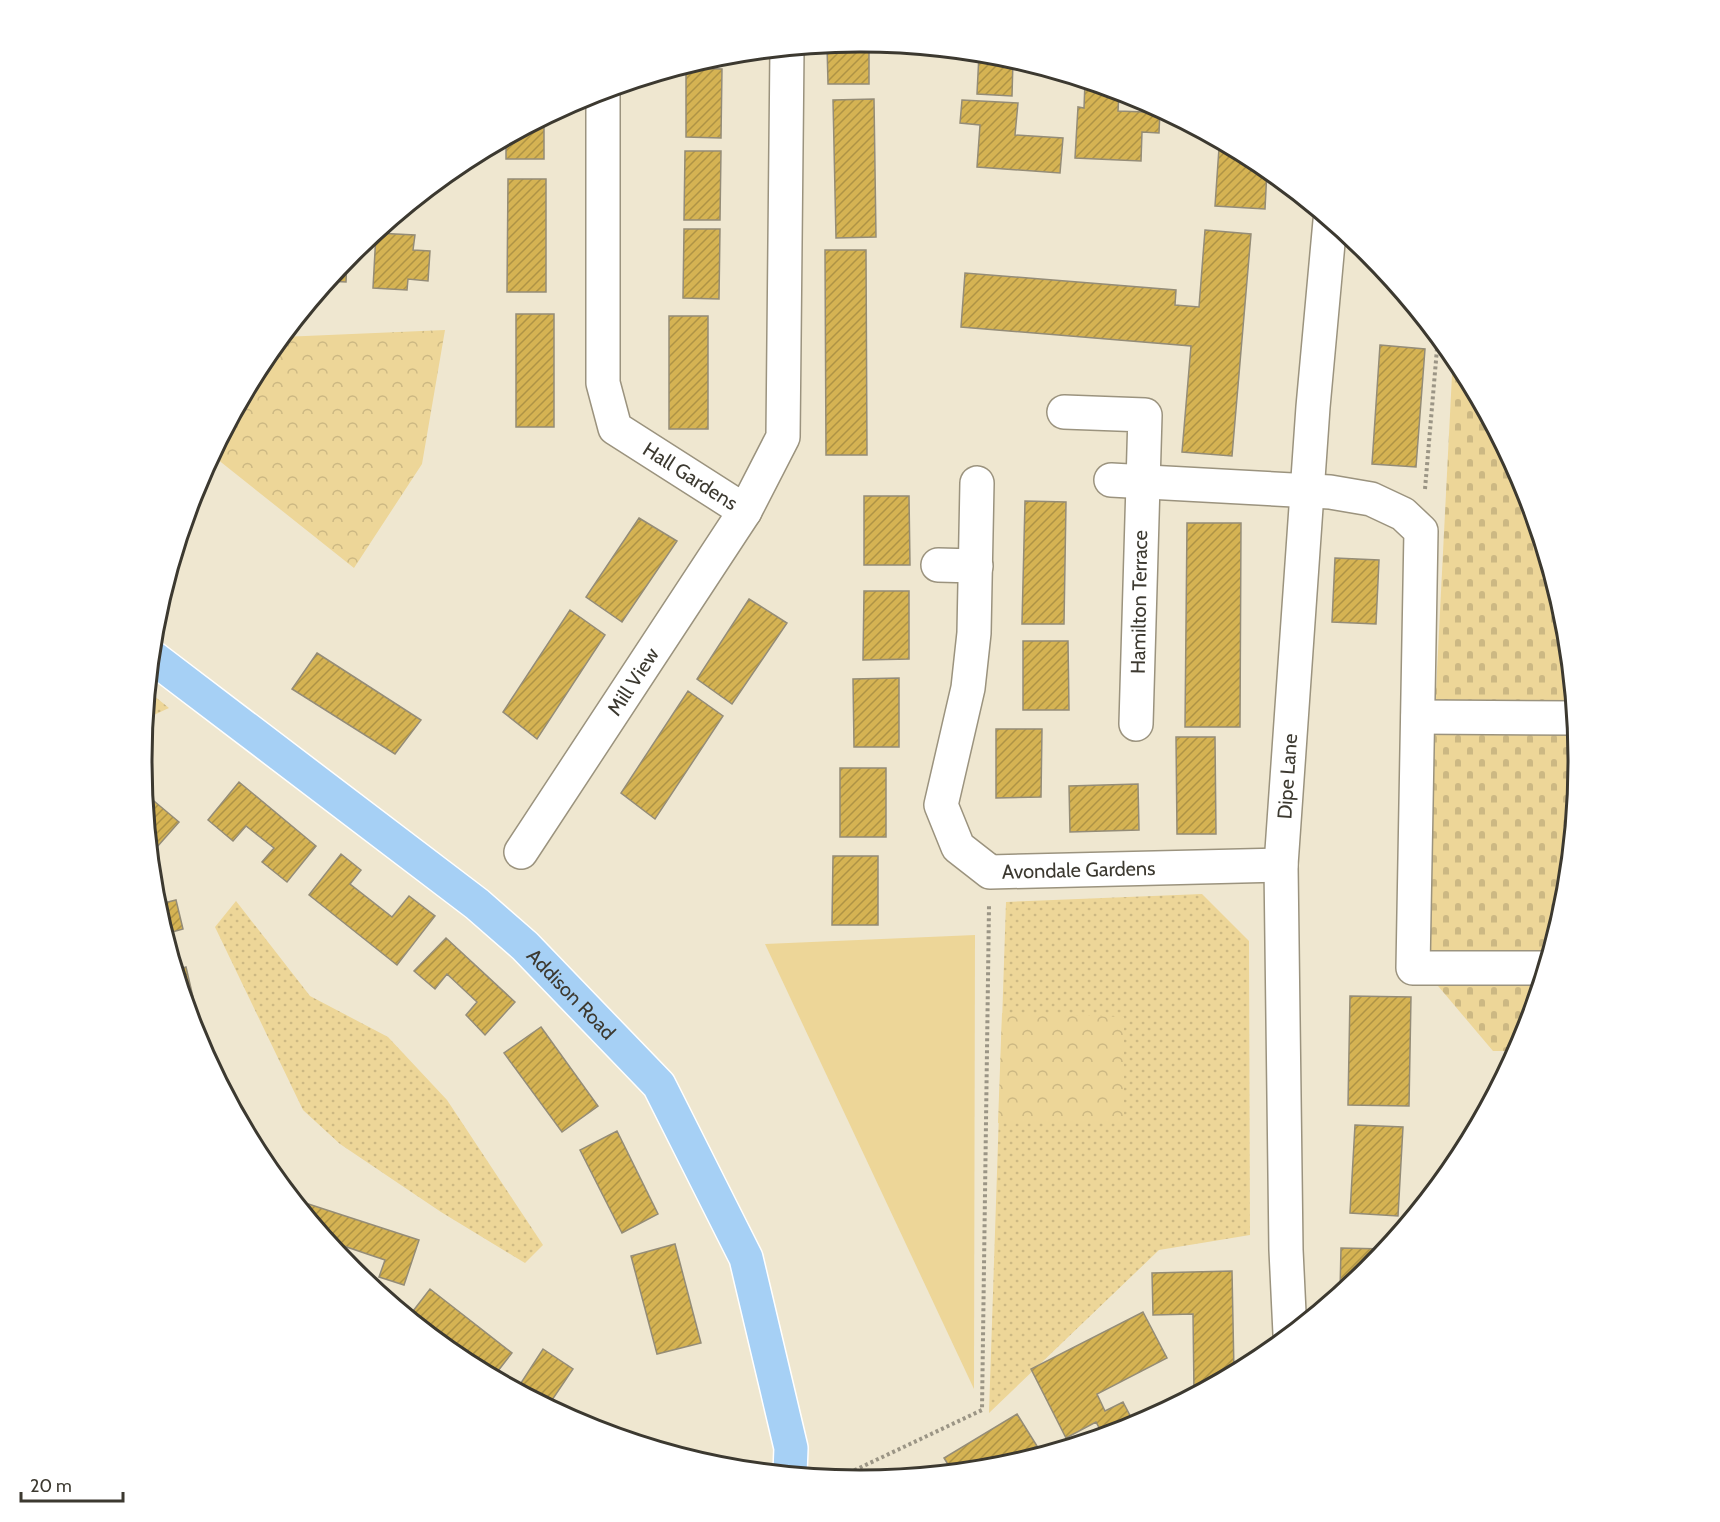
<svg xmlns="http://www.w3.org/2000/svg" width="1720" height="1522" viewBox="0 0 1720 1522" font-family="Cabin,sans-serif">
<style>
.grass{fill:url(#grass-dots)}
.forest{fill:url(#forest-crowns)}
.cemetery{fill:url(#cemetery-stones)}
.garden{fill:#edd698}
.building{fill:url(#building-hatch);stroke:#948c77;stroke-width:1.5}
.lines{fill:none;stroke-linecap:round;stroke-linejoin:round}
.minor-casing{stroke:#9b937e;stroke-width:36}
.major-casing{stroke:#fff;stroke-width:36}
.path{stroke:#9b9585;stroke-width:4;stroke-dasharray:3 3;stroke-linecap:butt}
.minor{stroke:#fff;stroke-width:33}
.major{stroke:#a6d0f5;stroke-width:33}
.labels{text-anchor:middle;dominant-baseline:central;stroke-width:6;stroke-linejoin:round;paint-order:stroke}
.street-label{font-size:20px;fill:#3c3930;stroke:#fff}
.rim{fill:none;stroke:#3c3930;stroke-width:3}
</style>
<defs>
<pattern id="grass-dots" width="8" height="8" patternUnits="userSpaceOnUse" patternTransform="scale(1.5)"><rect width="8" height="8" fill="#edd698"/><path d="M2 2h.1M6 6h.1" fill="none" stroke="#ccb883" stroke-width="1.8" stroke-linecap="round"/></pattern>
<pattern id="forest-crowns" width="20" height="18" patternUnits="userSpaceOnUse" patternTransform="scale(1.5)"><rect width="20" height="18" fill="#edd698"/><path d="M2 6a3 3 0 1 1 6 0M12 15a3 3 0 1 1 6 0" fill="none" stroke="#ccb883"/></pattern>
<pattern id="cemetery-stones" width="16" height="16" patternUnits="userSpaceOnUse" patternTransform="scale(1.5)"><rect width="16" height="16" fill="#edd698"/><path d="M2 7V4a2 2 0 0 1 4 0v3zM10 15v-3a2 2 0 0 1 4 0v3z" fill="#ccb883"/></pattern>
<pattern id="building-hatch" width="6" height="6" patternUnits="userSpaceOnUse" patternTransform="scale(1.5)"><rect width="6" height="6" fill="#d5b353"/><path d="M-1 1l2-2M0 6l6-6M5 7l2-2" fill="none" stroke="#ae9345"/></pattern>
</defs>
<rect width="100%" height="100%" fill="#efe7d0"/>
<!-- grass -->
<path class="grass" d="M148,691L169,708L145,719Z
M1202,894L1249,941L1250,1235L1159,1250L989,1413L1006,902Z
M236,901L310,996L388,1037L447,1100L543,1245L525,1263L441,1212L340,1144L303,1110L215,927Z"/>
<!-- forest -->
<path class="forest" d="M445,330L422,464L354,568L212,455L262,361L282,337Z
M1002,1013L1124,1017V1122L998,1123Z"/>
<!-- cemetery -->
<path class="cemetery" d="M1453,355L1524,486L1565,621L1579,761L1565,902L1524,1036L1516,1051H1493L1422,967Z"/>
<!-- garden -->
<path class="garden" d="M975,935L974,1389L765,944Z"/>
<!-- building -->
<path class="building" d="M860,42L869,43V84H828L827,45Z
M979,54L1013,60L1012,96L977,94Z
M686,68L722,69L721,138L686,137Z
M1085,82L1119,92L1118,111L1145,112L1146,102L1160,110L1159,133L1142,132L1141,161L1075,158L1078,107L1084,108Z
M874,99L876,237L836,238L833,100Z
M962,100L1018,103L1015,135L1063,138L1060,173L977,167L980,125L960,123Z
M544,119V159H506V139Z
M1219,148L1233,149L1267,170L1265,209L1215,206Z
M685,151H721L720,220H684Z
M508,179H546V292H507Z
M684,229H720L719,299L683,298Z
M1205,230L1251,234L1232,456L1182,452L1191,346L961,327L965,273L1176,290L1175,305L1199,307Z
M376,233L415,235L413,250L430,251L428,281L408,279L407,290L373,288Z
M825,250H866L867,455H826Z
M347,258L346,282L328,281Z
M516,314H554V427H516Z
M669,316H708V429H669Z
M1380,345L1425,349L1416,467L1372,464Z
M864,496H909L910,565H864Z
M1025,501L1066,502L1064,624H1022Z
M639,518L677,541L622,622L586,597Z
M1187,523H1241L1240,727H1185Z
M1335,558L1379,560L1376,624L1332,622Z
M864,591H909V659L863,660Z
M749,599L787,623L732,704L697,679Z
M570,610L605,635L537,739L503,712Z
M1023,641H1068L1069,710H1023Z
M317,653L421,720L395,754L292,689Z
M899,678V747H854L853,679Z
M688,691L723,716L655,819L621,793Z
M996,729H1042L1041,797L996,798Z
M1176,737H1215L1216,834H1177Z
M840,768H886V837H840Z
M239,782L316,846L287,882L262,862L274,848L246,826L233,841L208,820Z
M1138,784L1139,830L1070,832L1069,786Z
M148,796L179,822L150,855L145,799Z
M341,854L361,870L350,884L392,917L409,896L435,916L397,965L309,895Z
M833,856H878V925H832Z
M176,900L183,929L165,934L156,905Z
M446,938L515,1002L485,1035L466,1015L477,1002L447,974L435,989L414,971Z
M186,967L193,997L185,999L176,970Z
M1350,996L1411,997L1409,1106L1348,1105Z
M199,1018L212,1067L196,1036L191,1020Z
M541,1027L598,1106L562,1132L504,1053Z
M1355,1125L1403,1127L1398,1216L1350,1213Z
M617,1131L658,1214L622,1233L580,1150Z
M293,1199L419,1240L404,1285L379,1277L385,1260L329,1241Z
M675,1244L701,1343L657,1354L631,1256Z
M1341,1248L1385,1249L1368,1270L1340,1292Z
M1232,1271L1234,1372L1194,1394L1193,1314L1153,1315L1152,1273Z
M430,1289L512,1353L494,1376L460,1359L410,1315Z
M1143,1312L1167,1358L1097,1394L1105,1411L1123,1402L1135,1425L1103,1435L1096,1422L1066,1438L1031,1369Z
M543,1349L573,1369L548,1406L519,1386Z
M1017,1414L1037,1446L1000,1466L952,1471L944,1458Z"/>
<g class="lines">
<!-- minor casing -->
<g class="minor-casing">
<g id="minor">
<path id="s1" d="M603,91V383L615,428L745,511L783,437L787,49"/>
<path d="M1064,412L1145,415L1136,724"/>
<path d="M1111,480L1330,492L1371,499L1403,514L1421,531L1413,968H1545"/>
<path id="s2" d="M977,483L974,633L968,688L941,805L958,847L990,872L1281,865"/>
<path d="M938,565L976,566"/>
<path d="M1418,717L1575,718"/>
<path id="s3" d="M521,852L745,511"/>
<path id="s4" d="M1290,1334L1286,1250L1281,865L1313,407L1330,221"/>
</g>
</g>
<!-- major casing -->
<g class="major-casing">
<g id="major">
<path id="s5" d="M151,656L477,904L525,946L659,1085L746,1258L791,1448L790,1473"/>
</g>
</g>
<!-- path -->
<path class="path" d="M1425,489L1438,337
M838,1478L982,1410L989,906"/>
<!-- minor -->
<use href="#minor" class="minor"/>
<!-- major -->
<use href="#major" class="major"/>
</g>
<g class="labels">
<!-- street labels -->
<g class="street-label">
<text stroke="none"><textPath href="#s1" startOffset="428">Hall Gardens</textPath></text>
<text transform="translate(1139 602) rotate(-89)">Hamilton Terrace</text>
<text stroke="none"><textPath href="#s3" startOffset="204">Mill View</textPath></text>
<text stroke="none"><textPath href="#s4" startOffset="558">Dipe Lane</textPath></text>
<text stroke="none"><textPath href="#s2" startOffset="500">Avondale Gardens</textPath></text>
<text stroke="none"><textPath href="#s5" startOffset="540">Addison Road</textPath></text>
</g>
</g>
<!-- crop -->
<path d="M0 0H1720V1522H0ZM860 52H860A708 708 0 0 1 1568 760V762A708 708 0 0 1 860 1470H860A708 708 0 0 1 152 762V760A708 708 0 0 1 860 52Z" fill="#fff" fill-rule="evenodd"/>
<path class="rim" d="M860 52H860A708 708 0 0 1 1568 760V762A708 708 0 0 1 860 1470H860A708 708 0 0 1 152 762V760A708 708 0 0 1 860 52Z"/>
<!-- scale -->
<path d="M21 1492v9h102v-9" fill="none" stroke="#3c3930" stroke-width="3"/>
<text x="30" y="1492" font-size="18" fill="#3c3930" stroke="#ffffff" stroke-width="4.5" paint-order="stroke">20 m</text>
</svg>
